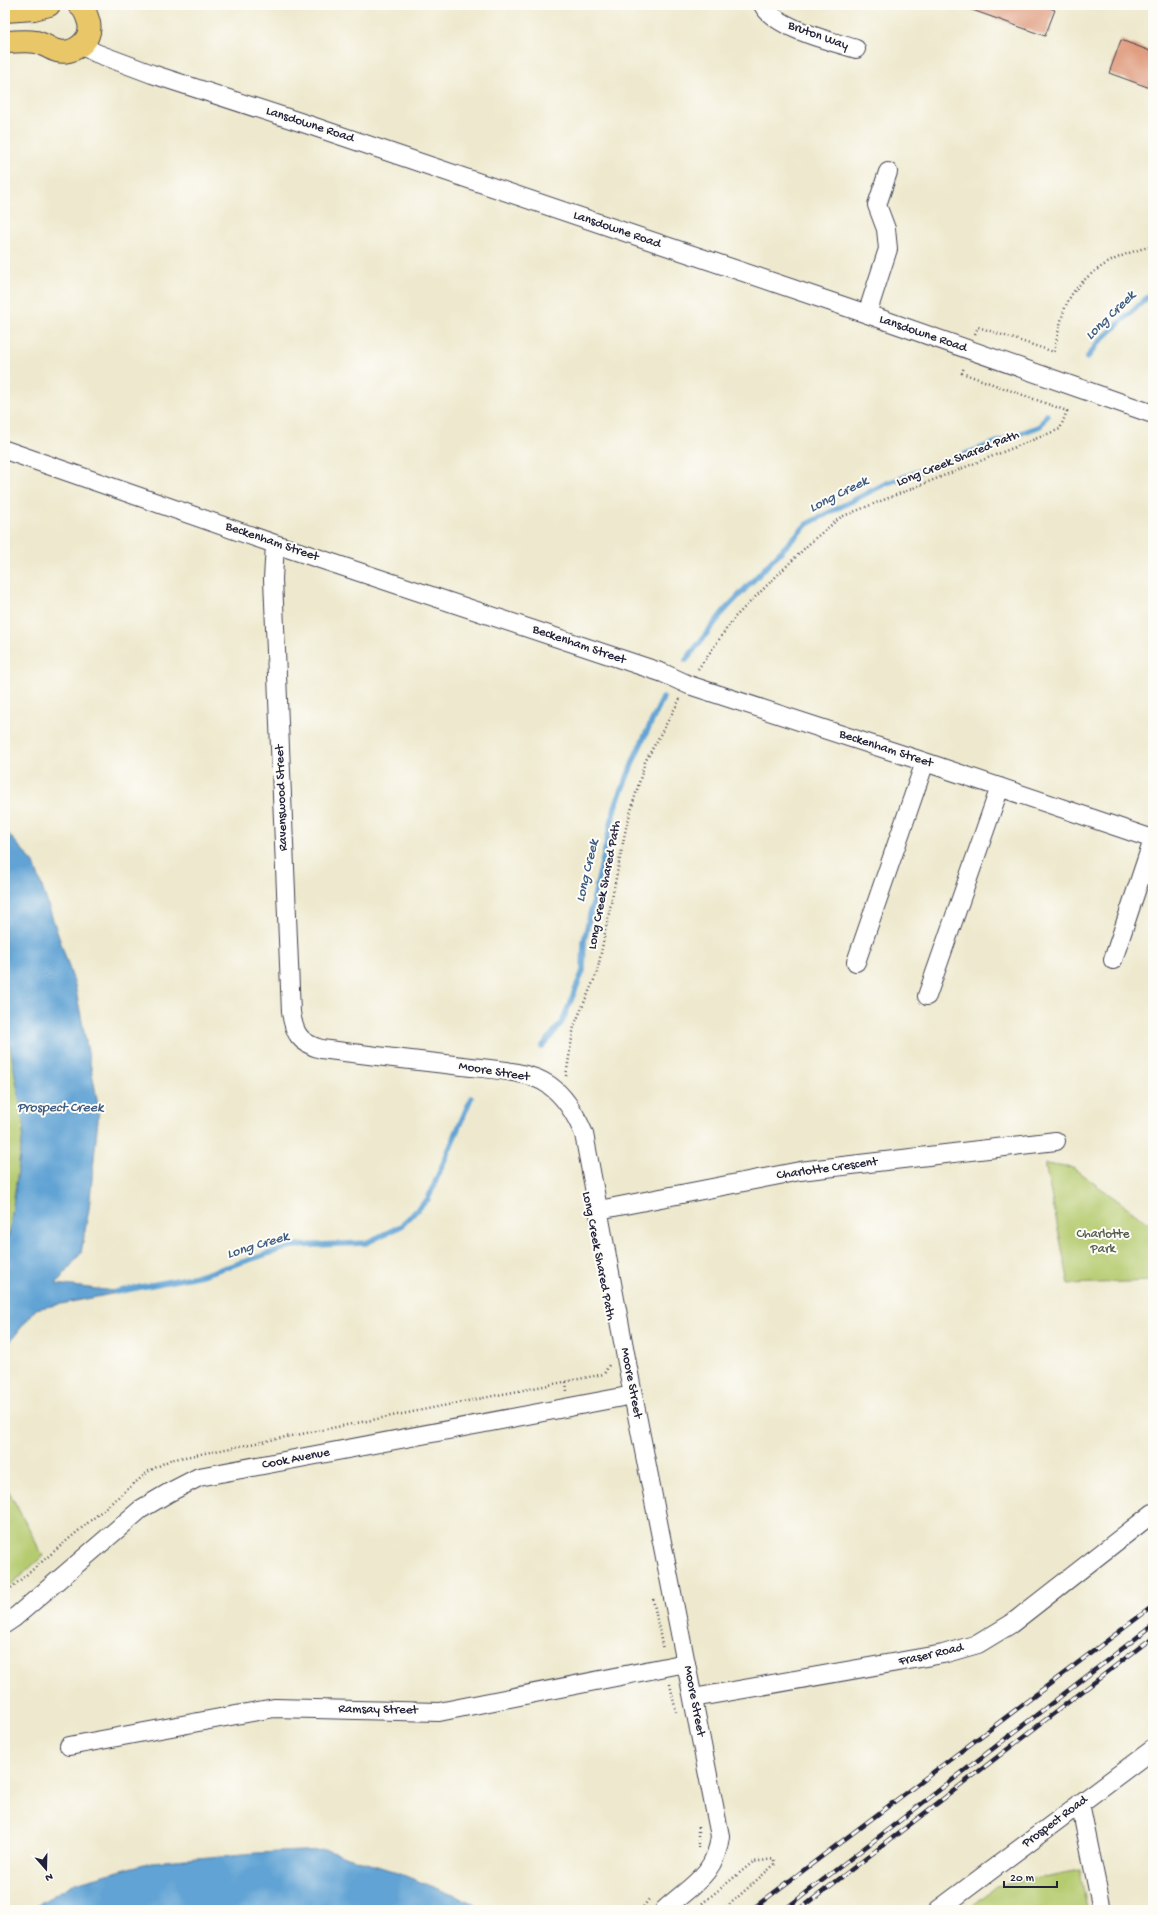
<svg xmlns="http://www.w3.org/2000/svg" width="1158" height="1915" viewBox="0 0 1158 1915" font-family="'Gochi Hand',sans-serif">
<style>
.green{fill:#b5cb70;stroke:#6c7656}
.water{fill:#60a3d4;stroke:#416288}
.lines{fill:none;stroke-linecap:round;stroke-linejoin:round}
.stream{stroke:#60a3d4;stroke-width:5.5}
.building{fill:#e09e81}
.minor-casing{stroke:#414051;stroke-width:20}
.major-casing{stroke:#414051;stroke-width:24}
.path{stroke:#414051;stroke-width:2.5;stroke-dasharray:1 3;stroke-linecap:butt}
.minor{stroke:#fff;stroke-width:18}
.major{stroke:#e9c769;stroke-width:22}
.rail-casing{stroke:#22223b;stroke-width:4.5}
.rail{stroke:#fdfcf7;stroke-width:3;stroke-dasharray:9;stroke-linecap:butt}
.labels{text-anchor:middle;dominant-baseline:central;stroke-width:4;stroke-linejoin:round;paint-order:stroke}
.street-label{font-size:13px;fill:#22223b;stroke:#fdfcf7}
.park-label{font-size:13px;fill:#555d4e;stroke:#fdfcf7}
.water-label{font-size:14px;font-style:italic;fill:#3e5c80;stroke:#fdfcf7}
</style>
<rect width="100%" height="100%" fill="#fdfcf7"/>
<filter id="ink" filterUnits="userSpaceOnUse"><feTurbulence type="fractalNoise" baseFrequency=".025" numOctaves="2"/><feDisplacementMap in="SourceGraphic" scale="8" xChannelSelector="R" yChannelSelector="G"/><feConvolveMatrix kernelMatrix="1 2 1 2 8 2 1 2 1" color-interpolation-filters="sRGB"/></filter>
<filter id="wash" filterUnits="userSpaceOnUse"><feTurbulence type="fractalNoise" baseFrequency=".012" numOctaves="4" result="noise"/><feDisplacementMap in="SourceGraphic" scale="16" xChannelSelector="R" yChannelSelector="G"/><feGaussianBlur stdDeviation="0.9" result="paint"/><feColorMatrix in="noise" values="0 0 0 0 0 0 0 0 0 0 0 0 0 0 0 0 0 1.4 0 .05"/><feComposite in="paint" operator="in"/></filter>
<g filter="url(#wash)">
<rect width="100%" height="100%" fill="#eee9ce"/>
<!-- green -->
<path class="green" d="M5,1017L24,1126L9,1235L5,1240Z
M1045,1164L1073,1168L1153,1226V1281L1069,1284Z
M5,1484L43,1556L5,1590Z
M1080,1870L1087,1910H967L997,1886Z"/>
<!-- water -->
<path class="water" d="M5,830L34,863L75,985L99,1109L89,1209L81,1253L56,1284L122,1292L36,1309L5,1348V1240L9,1235L24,1126L5,1017Z
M326,1850L393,1871L473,1903L482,1910H28L75,1883L151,1862L255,1853Z"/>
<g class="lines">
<!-- stream -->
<path class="stream" d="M1087,358L1098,343L1153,292
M686,660L724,611L807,524L885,484L1040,426L1047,415
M542,1047L562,1022L583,971L584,941L615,807L637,752L663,698
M116,1292L202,1275L292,1246L366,1243L401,1226L428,1199L471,1098"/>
</g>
<g id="blocks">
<!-- building -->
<path class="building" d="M964,5H1042L1055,10L1045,36L964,7Z
M1121,40L1153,52V89L1109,73Z"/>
</g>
</g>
<g filter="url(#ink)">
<use href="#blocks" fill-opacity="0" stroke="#414051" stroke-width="1"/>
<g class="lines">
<!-- minor casing -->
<g class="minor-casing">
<path id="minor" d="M763,5C775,28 831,41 856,49
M81,45L96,53L152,74L306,124L867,314L1153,414
M867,314L888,249L886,229L877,205L888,172
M5,450L275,544L663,673L689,685L925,762L1153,839
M275,544L273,579L291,1012C294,1034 300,1043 321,1049C366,1055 410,1060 454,1065C482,1069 526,1069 549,1085C566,1097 576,1115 584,1134L633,1395L720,1836C716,1875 690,1886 664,1910
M1113,960L1153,840
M856,962L925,762
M927,996L1000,787
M599,1210L800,1171L1056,1141
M5,1624L14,1618L141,1509L170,1492L199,1477L633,1395
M693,1698L943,1654L978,1644L1011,1624L1153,1513
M69,1746L274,1708L439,1712L686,1663
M1080,1803L1102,1910
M938,1910L1153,1749"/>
</g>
<!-- major casing -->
<g class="major-casing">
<path id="major" d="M5,11L34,9L49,5
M5,42C15,42 26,40 36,42C44,44 50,49 57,51C73,55 93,41 89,23C87,16 85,9 79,5"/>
</g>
<!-- path -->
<path class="path" d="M975,334L978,327L1054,352C1058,335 1061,314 1069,299C1086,270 1121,253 1153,246
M698,669L735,617L813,540L841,517L1060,429L1067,411L962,373L964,367
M566,1076L574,1026L597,973L626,828L645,762L680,699
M566,1382L567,1391
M5,1593L149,1471L170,1460L604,1374L609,1365
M653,1599L663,1650
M670,1684L676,1712
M698,1848V1825
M699,1906L753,1862L774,1859L775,1864L723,1910
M641,1910L649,1899"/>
<!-- minor -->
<use href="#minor" class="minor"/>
<!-- major -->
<use href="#major" class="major"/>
<!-- rail casing -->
<g class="rail-casing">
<path id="rail" d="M751,1910L1153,1606
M784,1910L1153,1625
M799,1910L1153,1637"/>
</g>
<!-- rail -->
<use href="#rail" class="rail"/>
</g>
</g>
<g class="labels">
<!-- street labels -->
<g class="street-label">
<text transform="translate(818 36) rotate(20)">Bruton Way</text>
<text transform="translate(310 125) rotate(18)">Lansdowne Road</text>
<text transform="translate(617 230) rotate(19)">Lansdowne Road</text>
<text transform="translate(923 334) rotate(19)">Lansdowne Road</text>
<text transform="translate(958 459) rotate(-22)">Long Creek Shared Path</text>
<text transform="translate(272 542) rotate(19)">Beckenham Street</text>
<text transform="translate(579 645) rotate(19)">Beckenham Street</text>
<text transform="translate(886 749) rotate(18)">Beckenham Street</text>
<text transform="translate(282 798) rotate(-92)">Ravenswood Street</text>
<text transform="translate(605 885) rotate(-79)">Long Creek Shared Path</text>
<text transform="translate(494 1072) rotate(9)">Moore Street</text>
<text transform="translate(827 1169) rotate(-8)">Charlotte Crescent</text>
<text transform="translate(598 1256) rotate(79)">Long Creek Shared Path</text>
<text transform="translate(631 1383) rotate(79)">Moore Street</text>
<text transform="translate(296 1459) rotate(-11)">Cook Avenue</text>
<text transform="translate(931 1655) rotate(-13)">Fraser Road</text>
<text transform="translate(694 1701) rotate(79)">Moore Street</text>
<text transform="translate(378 1710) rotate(1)">Ramsay Street</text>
<text transform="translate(1055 1822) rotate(-37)">Prospect Road</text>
</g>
<!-- park labels -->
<g class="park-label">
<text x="1103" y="1234">Charlotte<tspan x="1103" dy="15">Park</tspan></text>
</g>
<!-- water labels -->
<g class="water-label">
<text transform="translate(1111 316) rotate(-44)">Long Creek</text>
<text transform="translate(839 495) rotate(-27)">Long Creek</text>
<text transform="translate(588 871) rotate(-77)">Long Creek</text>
<text x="60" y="1108">Prospect Creek</text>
<text transform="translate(258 1246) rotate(-17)">Long Creek</text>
</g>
</g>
<!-- margin -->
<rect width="1158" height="1915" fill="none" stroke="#fdfcf7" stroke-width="20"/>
<!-- north arrow -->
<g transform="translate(46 1869) rotate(160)" stroke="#fdfcf7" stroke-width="3" paint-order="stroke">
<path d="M0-3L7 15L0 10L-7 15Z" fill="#22223b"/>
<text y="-6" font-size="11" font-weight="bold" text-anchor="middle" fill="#22223b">N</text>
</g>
<!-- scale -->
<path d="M1004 1881v6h53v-6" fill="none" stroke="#22223b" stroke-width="2"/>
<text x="1010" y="1881" font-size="12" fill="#22223b" stroke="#fdfcf7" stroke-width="3" paint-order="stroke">20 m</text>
</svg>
